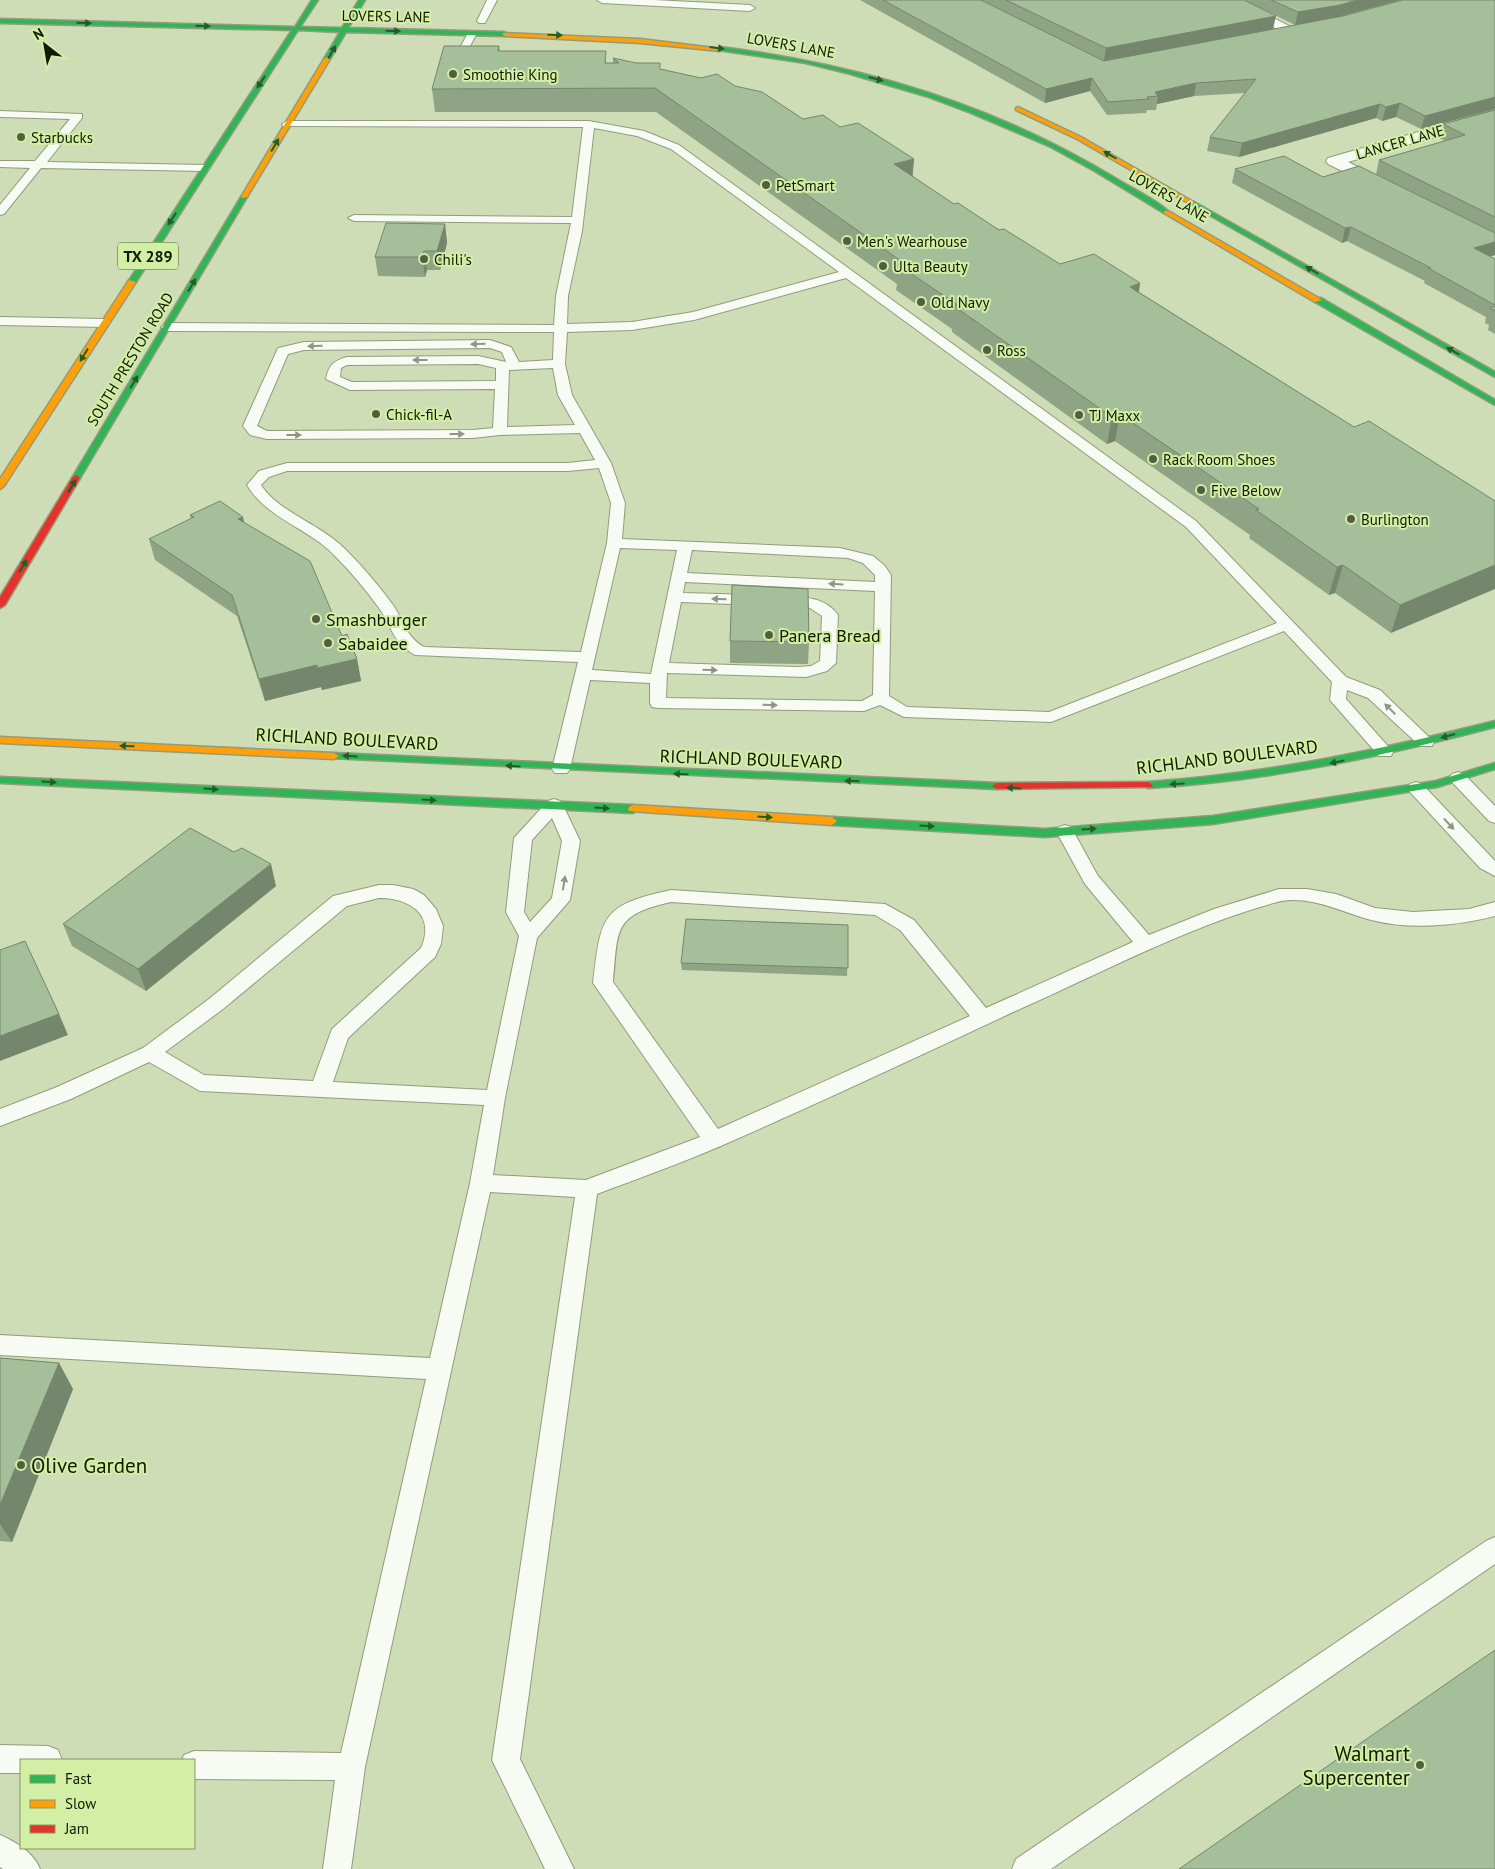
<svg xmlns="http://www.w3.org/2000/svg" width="1495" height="1869" viewBox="0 0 1495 1869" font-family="'PT Sans',sans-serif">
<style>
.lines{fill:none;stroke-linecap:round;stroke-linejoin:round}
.lane-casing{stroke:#919c7d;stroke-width:2}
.street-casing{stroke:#919c7d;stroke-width:2}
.fast-casing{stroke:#919c7d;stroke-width:3}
.slow-casing{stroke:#919c7d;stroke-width:3}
.jam-casing{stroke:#919c7d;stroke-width:3}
.path{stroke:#d1d5c8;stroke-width:2;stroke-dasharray:1 1;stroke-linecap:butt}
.lane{fill:#f8faf4;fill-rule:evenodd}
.street{fill:#f8faf4;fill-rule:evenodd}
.fast{fill:#30b455;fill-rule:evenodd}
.slow{fill:#ff9f0a;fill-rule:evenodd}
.jam{fill:#e5322d;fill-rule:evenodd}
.wall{fill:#8ea485}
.shaded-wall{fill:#74866c}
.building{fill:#a5bf9b;stroke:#74866c}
.oneway{fill:#1f5f26}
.oneway2{fill:#909586}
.poi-dot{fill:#545e40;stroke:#d3eea5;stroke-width:2}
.labels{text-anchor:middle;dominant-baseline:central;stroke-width:4;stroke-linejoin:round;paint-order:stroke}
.far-street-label{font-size:15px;fill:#111900;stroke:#d3eea5}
.far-poi-label{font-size:15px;fill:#111900;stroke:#d3eea5;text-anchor:start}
.shield{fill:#d3eea5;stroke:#4b5932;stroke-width:1}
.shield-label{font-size:16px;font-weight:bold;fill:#111900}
.poi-label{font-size:18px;fill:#111900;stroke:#d3eea5;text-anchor:start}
.street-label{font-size:18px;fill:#111900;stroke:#d3eea5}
.near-poi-label{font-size:21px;fill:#111900;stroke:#d3eea5;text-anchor:start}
</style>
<rect width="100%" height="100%" fill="#cfddb6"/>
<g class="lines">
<!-- lane casing -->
<g class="lane-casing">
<path id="lane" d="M487,0H497L485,23H479L477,21Z
M597,0H654L750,5L755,8L750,11L602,3Z
M469,31L477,33L462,61H456L454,59Z
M0,111L82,114V118L47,162L205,165L210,168L205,171L41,168L4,214L0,215V205L30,168L0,167V161H35L70,119L0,117Z
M287,121H589L644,131L679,145L1196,521L1346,677L1380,690L1434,742L1432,746H1420L1368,698L1347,690L1346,699L1393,752L1391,756H1379L1330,700L1332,682L1284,631L1051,722L904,717L880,705L864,711L658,708L652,707L650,703V683L590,680L570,769L567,773H555L552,769L578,662L415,655C392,642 393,628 379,608C366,590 351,572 335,556C309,528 267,519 247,485L259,471L287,463H568L595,460L580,433L500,435L473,438L267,439L250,435L243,426L278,348L304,342L490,340L511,347L519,362L553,360L554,332L167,331L161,327L167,323L554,325L556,296L571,223L354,221L348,218L354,215L572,217L583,127L283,126L282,124ZM594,128L637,136L671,149L839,272L693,312L632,322L567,324L568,296L582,231ZM846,278L1186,527L1277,623L1049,712L907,707L889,696L891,575L884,565L873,556L840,548L622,539L625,503L611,463L572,395L565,364L567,332L632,330L694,320ZM490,348L502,352L506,362L478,356L347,357C333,361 329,365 326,379L350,390L495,389L493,428L473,430L267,431L257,426L288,354L304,350ZM478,364L496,368V381L352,382L340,377L341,368L347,365ZM553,368L558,395L575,425L507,427L509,370ZM599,468L611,503L607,543L581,652L424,647C406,637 404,621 393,605C379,586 363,567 346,550C321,524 278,512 261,485L269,477L287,471H568ZM620,548L677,550L651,674L592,670ZM692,550L848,558L863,563L875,575V582L687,573ZM685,582L875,591L873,695L862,701L666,698L667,673L806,677L827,671L836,663L838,615C825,597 804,597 784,596L779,598L776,601L779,604L810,608L822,616L820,661L811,666L798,667L669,663L681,602L756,605L764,600L756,595L683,593Z
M0,317L104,319L110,323L104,327L0,325Z
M1458,772L1464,774L1495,806V823L1489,821L1452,782L1449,778L1452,774Z
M1416,782L1422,784L1495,861V876L1480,868L1410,792L1407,788L1410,784Z
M554,799L560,801L563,805L580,841L570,900L537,938L505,1098L493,1175L586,1180L700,1137L593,983C601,916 601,905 671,890L885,904L914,920L986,1008L1133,942L1085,884L1056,831L1059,827L1065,825L1071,827L1098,876L1149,935L1214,909L1279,889H1307L1336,894L1375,908L1413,912L1469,909L1495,902V916C1456,926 1410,930 1371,920C1341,912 1309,894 1277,902C1189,926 1105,971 1022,1008C923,1054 824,1101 723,1145C682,1163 639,1178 597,1194L520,1759L574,1869H545L492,1760L575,1197L490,1192L365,1767L351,1869H323L335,1780L194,1779V1760H182L184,1755L194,1751L341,1753L426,1379L0,1355V1335L430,1358L470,1183L484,1105L200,1091L149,1062L71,1099L0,1126V1109L57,1087L143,1048L209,999L333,896L379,885H393L413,889L424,895L436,909L443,926L441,944L435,957L348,1038L333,1082L487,1090L519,936L506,912L514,838L548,801ZM552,818L562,841L552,898L530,922L524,912L532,840ZM379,898C409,898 436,914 421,948L332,1029L313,1081L204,1075L165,1052L223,1009L347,906ZM671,902L875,915L900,930L970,1016L718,1129L613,982C618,929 613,915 671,902Z
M1495,1537V1564L1051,1869H1012L1016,1859L1486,1541Z
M0,1745L48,1746L58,1750L62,1760H21V1773H0Z
M0,1835C16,1842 34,1853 40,1869H3L0,1867Z"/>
</g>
<!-- street casing -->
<g class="street-casing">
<path id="street" d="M1220,0H1238L1301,32L1299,35H1289Z
M1495,110V120L1348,162L1390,183L1392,186L1390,189H1378L1328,164L1326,161L1328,158Z"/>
</g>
<!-- fast casing -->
<g class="fast-casing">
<path id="fast" d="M312,0H318L300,27L342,28L359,0H365L348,28L504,32L507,34L504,36L346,32L330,59L327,61L324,59L340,32L298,30L136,282L129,284L128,282L292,30L0,23V19L295,27Z
M720,47C858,64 995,105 1115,178C1132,189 1154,198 1169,212L1164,213L1093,170L1049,146L969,112L929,97L847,73L806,63L718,50L717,49Z
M244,195L247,197L80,478L79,480H73L72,478L241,197Z
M1190,202H1194L1495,372V377L1190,204Z
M1315,298H1321L1495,400V405L1315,302Z
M1495,721V727C1380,757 1266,781 1148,788L1143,785L1148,782C1266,774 1380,750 1495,721Z
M334,753L997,783L1002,786L997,789L330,758L329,756Z
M1495,763V769L1437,787L1213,824L1045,837L832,825L827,821L832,817L1045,829L1213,816L1436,781Z
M0,777L633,805L638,809L633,813L0,783Z"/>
</g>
<!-- slow casing -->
<g class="slow-casing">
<path id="slow" d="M502,33L640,39L723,49L720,51L640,43L504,36Z
M327,57L330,59L247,197L242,198L241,197L324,59Z
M1018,107L1081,137L1195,203L1190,204L1077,139L1016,110V108Z
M1164,211H1168L1322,300L1315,302L1164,213Z
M129,280L136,282L4,486L0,489V479Z
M0,737L334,753L339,756L334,759L0,743Z
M633,805L832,817L837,821L832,825L629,811L628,809L629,807Z"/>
</g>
<!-- jam casing -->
<g class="jam-casing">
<path id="jam" d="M76,475L80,478L5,605L0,608V597L72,478Z
M1148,782L1153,785L1152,787L997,789L992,786L997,783Z"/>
</g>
<!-- path -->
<path class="path" d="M385,9L392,0"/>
<!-- lane -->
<use href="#lane" class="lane"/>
<!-- street -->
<use href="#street" class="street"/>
<!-- fast -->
<use href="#fast" class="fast"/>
<!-- slow -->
<use href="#slow" class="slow"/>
<!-- jam -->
<use href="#jam" class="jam"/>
</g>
<!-- wall -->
<path class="wall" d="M860,0H1401L1295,25L1260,8L1273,29L1495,0V109L1421,129L1396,117L1382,121L1376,118L1239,157L1207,151L1210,137L1245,93L1194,96L1157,104L1156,110H1147L1146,113L1107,115L1090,91L1045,103Z
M499,46L500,51H606V63H613V58L735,86L803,119L840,127L914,159L912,176L954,204L1060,264L1140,283L1139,292L1354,427L1495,501L1391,633L1335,593L1329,595L1249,538L1250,535L1115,441L1107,444L952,332V329L896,290L897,284L656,112H435L432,89Z
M1495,110V255L1490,256L1495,259V334L1488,330L1489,325L1485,323L1486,317L1424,283L1425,281L1347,241L1342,243L1232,183L1235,169L1323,177L1417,195L1376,174L1379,160L1445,141L1439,138L1443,124Z
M445,224L447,243L440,270H427L425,277L378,276L375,257Z
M190,515L244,523L342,636L357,659L361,681L322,690L321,687L265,701L237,616L155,560L149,539L191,519Z
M730,641L809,642L808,664L730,663Z
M276,886L146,991L72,946L63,924Z
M848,925L847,976L682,970L681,963Z
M0,1358L59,1363L73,1389L12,1542L0,1541Z"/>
<!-- shaded-wall -->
<path class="shaded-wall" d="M1357,0H1401L1338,17L1295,25L1298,12Z
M1276,16L1273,29L1104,61L1106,48Z
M1092,78L1090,91L1045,103L1046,89Z
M1196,83L1194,96L1157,104L1158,96L1155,92Z
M1495,97V109L1421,129L1425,116Z
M1400,103L1396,117L1382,121L1386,107Z
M1380,104L1376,118L1239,157L1242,143Z
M914,159L912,183L894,164Z
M445,224L447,243L440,270L437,251Z
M1351,227L1347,241L1342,243L1345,228Z
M1495,242V255L1470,263L1474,248Z
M424,251L427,270L425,277L422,257Z
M1140,283L1136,309L1130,287Z
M1120,414L1115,441L1107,444L1112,417Z
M243,517L248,538L238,519Z
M1343,565L1335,593L1329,595L1337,567Z
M1495,565V589L1391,633L1400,605Z
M357,659L361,681L322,690L321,687L265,701L259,679L317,665Z
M271,864L276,886L146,991L138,969Z
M59,1014L68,1035L0,1061V1036Z
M59,1363L73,1389L12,1542L0,1524V1505Z"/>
<!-- building -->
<path class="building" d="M883,0H981L1104,61L1343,16L1403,0H1495V97L1425,116L1400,103L1386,107L1380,104L1242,143L1210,137L1256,79L1196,83L1155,92L1158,96L1147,97L1149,99L1108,102L1092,78L1046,89Z
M1006,0H1244L1276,16L1106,48Z
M1271,0H1357L1340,5L1298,12Z
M444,46H499L498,51H606L605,63H619L613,58L636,63H660V69L701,78L717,74L735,86L762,92L803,119L823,115L840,127L858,123L914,159L894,164L954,204L958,203L999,230L1004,229L1060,264L1094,254L1140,283L1130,287L1354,427L1369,421L1495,501V565L1400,605L1343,565L1337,567L1256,510L1259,509L1120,414L1112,417L954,306L958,305L898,265L904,263L655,88L432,89Z
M1495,110V217L1379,160L1465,135L1443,124Z
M1284,156L1323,177L1359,166L1495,233V242L1474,248L1495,259V305L1428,268H1431L1351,227L1345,228L1235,169Z
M386,223L445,224L437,251H424L422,257H375Z
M1495,306V311L1490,308Z
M220,501L243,517L238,519L310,561L342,636L347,634L357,659L317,668V665L259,679L232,595L149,539L194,517L190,515Z
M732,585L808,589L809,642L730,641Z
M190,828L234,852L242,848L271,864L138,969L63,924Z
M686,919L848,925V968L681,963Z
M25,941L59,1014L0,1036V950Z
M0,1358L59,1363L0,1505Z
M1495,1650V1869H1179Z"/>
<!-- one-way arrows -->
<defs><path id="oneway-solid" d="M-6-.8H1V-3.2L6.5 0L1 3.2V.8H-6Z" transform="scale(1.25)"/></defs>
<g class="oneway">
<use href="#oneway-solid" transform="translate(84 23) rotate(1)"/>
<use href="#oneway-solid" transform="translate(203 26) rotate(2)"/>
<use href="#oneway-solid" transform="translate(393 31) rotate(1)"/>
<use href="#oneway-solid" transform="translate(555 35) rotate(2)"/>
<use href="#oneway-solid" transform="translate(717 48) rotate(7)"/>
<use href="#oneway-solid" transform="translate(332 52) rotate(-60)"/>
<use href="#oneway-solid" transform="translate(876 79) rotate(15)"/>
<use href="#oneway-solid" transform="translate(261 82) rotate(123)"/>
<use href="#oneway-solid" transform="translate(275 145) rotate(-59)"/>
<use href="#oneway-solid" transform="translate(1110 155) rotate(-150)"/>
<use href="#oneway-solid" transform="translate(172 219) rotate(123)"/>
<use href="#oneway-solid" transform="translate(1312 270) rotate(-150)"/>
<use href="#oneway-solid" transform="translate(192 285) rotate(-59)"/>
<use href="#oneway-solid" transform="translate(1453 351) rotate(-150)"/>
<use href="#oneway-solid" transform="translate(84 355) rotate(122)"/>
<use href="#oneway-solid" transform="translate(134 382) rotate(-59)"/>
<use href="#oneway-solid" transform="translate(72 486) rotate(-59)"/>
<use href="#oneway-solid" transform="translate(23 566) rotate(-59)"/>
<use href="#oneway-solid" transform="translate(1448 736) rotate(165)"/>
<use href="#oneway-solid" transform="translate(127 746) rotate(-178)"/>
<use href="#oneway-solid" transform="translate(350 756) rotate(-177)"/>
<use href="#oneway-solid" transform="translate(1337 762) rotate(169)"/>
<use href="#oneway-solid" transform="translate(513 766) rotate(-177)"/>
<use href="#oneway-solid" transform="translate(681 774) rotate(-178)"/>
<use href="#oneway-solid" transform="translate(852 781) rotate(-178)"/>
<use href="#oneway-solid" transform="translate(49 782) rotate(3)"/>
<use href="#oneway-solid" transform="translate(1177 784) rotate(176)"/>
<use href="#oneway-solid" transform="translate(1014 788) rotate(-177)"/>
<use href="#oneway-solid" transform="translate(211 789) rotate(3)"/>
<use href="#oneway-solid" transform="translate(429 800) rotate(3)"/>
<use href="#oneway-solid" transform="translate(602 808) rotate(3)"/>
<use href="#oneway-solid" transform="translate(765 817) rotate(3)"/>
<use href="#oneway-solid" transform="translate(927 826) rotate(3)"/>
<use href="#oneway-solid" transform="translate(1089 829) rotate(-4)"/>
</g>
<g class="oneway2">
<use href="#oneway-solid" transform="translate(478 344) rotate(179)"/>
<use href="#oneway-solid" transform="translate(315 346) rotate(179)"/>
<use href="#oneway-solid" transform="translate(420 360) rotate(180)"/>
<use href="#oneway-solid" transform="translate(457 434)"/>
<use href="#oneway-solid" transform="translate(294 435)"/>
<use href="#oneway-solid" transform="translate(836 584) rotate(-177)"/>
<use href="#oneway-solid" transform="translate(719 599) rotate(-178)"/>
<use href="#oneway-solid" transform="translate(710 670) rotate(2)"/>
<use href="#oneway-solid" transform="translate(770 705) rotate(1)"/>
<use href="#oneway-solid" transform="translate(1390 709) rotate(-136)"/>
<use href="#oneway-solid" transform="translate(1449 824) rotate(47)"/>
<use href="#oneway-solid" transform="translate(564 883) rotate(-81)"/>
</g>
<!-- markers -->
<g class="poi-dot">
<circle cx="453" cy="74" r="5"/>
<circle cx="21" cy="137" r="5"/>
<circle cx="766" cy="185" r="5"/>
<circle cx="847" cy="241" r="5"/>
<circle cx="424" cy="259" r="5"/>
<circle cx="883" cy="266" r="5"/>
<circle cx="921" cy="302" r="5"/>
<circle cx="987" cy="350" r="5"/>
<circle cx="376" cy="414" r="5"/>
<circle cx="1079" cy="415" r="5"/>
<circle cx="1153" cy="459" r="5"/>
<circle cx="1201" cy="490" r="5"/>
<circle cx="1351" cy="519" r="5"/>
<circle cx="316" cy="619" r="5"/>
<circle cx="769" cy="635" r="5"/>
<circle cx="328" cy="643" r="5"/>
<circle cx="21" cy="1465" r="5"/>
<circle cx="1420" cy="1765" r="5"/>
</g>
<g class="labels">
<!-- far-street labels -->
<g class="far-street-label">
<text transform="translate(386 16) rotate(1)">LOVERS LANE</text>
<text transform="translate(791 45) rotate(10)">LOVERS LANE</text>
<text transform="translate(1400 142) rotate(-16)">LANCER LANE</text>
<text transform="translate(1169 196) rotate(30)">LOVERS LANE</text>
<text transform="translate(130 359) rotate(-59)">SOUTH PRESTON ROAD</text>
</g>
<!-- far-poi labels -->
<g class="far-poi-label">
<text x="463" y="74">Smoothie King</text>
<text x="31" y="137">Starbucks</text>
<text x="776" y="185">PetSmart</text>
<text x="857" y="241">Men's Wearhouse</text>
<text x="434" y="259">Chili's</text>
<text x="893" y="266">Ulta Beauty</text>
<text x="931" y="302">Old Navy</text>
<text x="997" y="350">Ross</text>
<text x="386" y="414">Chick-fil-A</text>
<text x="1089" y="415">TJ Maxx</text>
<text x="1163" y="459">Rack Room Shoes</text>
<text x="1211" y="490">Five Below</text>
<text x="1361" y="519">Burlington</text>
</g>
<!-- shield labels -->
<rect class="shield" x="118" y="242.5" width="60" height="27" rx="4"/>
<g class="shield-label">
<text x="148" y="256">TX 289</text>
</g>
<!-- poi labels -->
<g class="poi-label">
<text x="326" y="619">Smashburger</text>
<text x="779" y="635">Panera Bread</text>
<text x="338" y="643">Sabaidee</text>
</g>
<!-- street labels -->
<g class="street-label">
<text transform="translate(347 739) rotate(3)">RICHLAND BOULEVARD</text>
<text transform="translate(1227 757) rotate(-7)">RICHLAND BOULEVARD</text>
<text transform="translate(751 759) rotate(2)">RICHLAND BOULEVARD</text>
</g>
<!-- near-poi labels -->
<g class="near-poi-label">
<text x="31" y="1465">Olive Garden</text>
<text x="1410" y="1753" text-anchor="end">Walmart<tspan x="1410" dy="24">Supercenter</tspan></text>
</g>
</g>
<!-- legend -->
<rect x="20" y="1759" width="175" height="90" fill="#d3eea5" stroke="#859963"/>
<rect x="30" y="1775" width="25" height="8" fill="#30b455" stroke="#859963"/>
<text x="65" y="1784" font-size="15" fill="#111900">Fast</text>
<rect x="30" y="1800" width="25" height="8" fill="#ff9f0a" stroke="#859963"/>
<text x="65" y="1809" font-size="15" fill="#111900">Slow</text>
<rect x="30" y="1825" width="25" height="8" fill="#e5322d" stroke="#859963"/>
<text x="65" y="1834" font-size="15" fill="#111900">Jam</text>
<!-- north arrow -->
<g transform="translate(45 45) rotate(329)" stroke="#d3eea5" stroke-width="4" paint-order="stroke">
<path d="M0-4L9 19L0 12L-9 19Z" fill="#111900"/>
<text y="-8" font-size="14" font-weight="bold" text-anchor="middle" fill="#111900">N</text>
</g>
</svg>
